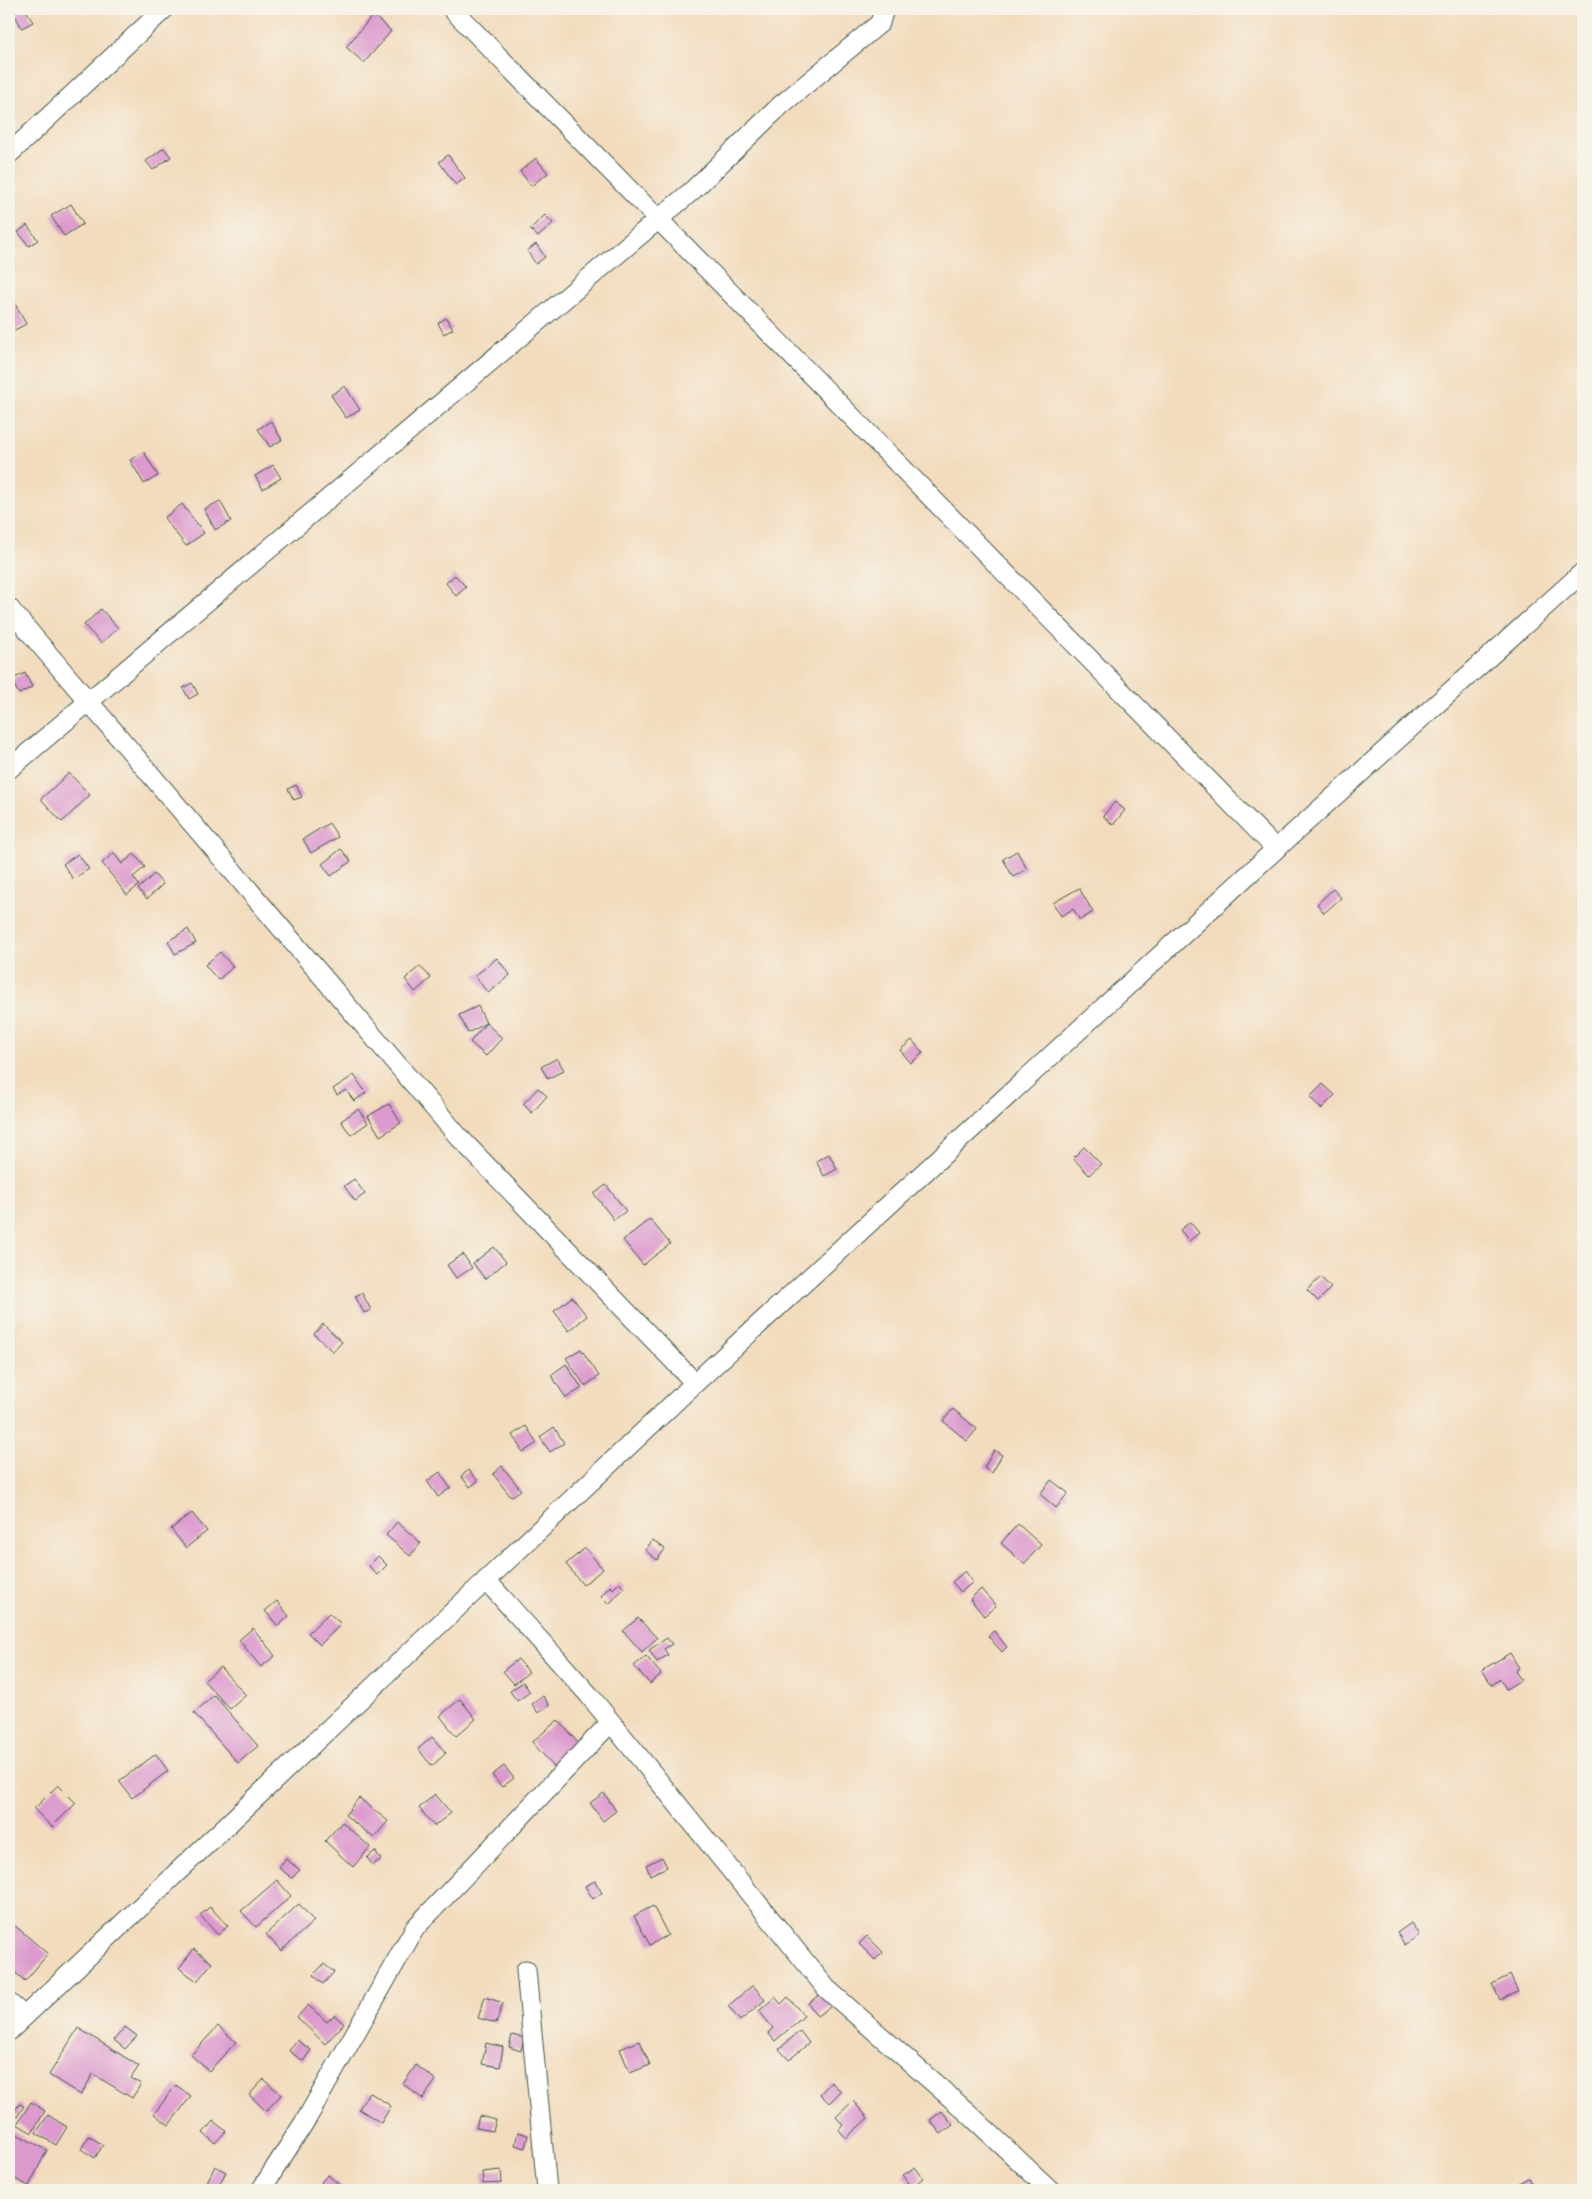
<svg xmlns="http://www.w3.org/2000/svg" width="1592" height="2199" viewBox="0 0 1592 2199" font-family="'Comic Neue',sans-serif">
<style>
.building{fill:#dc9ace}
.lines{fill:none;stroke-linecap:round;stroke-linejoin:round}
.minor-casing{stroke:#3f5549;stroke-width:21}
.minor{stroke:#fff;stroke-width:19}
</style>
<rect width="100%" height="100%" fill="#f7f3e8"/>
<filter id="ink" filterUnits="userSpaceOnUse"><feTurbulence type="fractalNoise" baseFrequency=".02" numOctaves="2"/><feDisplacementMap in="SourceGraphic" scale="10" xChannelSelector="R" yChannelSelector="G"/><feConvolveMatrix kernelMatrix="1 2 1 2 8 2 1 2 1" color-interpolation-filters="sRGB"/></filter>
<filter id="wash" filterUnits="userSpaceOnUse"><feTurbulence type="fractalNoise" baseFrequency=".0096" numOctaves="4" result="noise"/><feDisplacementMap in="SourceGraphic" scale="20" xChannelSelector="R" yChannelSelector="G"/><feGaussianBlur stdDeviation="1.12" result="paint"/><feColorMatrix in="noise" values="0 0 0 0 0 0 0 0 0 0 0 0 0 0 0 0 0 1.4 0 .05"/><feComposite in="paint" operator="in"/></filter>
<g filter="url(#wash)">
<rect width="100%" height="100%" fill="#f2dcbd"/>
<g id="blocks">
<!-- building -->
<path class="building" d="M18,9H25L33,22L22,28L13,12Z
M373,15L391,31L364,63L346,47Z
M164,148L171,157L153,170L146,161Z
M448,155L465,178L456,185L439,162Z
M536,158L548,173L531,186L520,171Z
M71,204L83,224L64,236L51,216Z
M545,215L553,223L538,237L530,229Z
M27,225L38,240L29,246L18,232Z
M536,244L545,257L536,264L527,251Z
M12,298L26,324L9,333V300Z
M446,318L453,329L444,334L438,323Z
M345,386L360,410L346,418L331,395Z
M271,421L282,440L270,447L258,429Z
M144,452L158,476L144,484L130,460Z
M273,465L281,478L263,489L255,476Z
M220,501L231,521L215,530L204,509Z
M182,504L204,533L186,546L164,518Z
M455,575L466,587L456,596L446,583Z
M101,609L118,628L101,643L84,625Z
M25,673L32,687L19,694L11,680Z
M192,683L198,694L189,699L183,688Z
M69,773L90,795L62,822L41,799Z
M296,785L302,797L294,800L288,789Z
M1115,802L1125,810L1113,825L1103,816Z
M329,823L338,837L311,853L303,839Z
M341,849L351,861L331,876L322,864Z
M1017,851L1027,869L1013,877L1003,859Z
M114,853L122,864L134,854L145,867L133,877L139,885L127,895L102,863Z
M78,854L89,869L73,879L63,864Z
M154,874L163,884L147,899L138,889Z
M1079,888L1093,912L1080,920L1073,909L1061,916L1053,903Z
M1333,889L1341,898L1324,913L1317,904Z
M188,929L196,943L175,954L168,941Z
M220,952L233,967L218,980L205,965Z
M497,958L510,975L488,993L475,976Z
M420,966L431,978L415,992L405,979Z
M478,1006L486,1023L502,1038L486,1056L470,1042L486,1023L468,1033L459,1015Z
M912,1040L923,1053L911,1063L900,1050Z
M557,1058L564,1070L548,1079L541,1067Z
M354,1075L366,1093L354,1101L346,1090L337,1095L333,1089Z
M1323,1084L1335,1095L1321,1109L1310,1097Z
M538,1088L547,1096L532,1113L523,1104Z
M389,1104L401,1123L380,1136L368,1116Z
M358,1109L368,1123L351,1135L341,1121Z
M1084,1147L1101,1164L1089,1175L1073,1158Z
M829,1154L837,1169L824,1176L816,1161Z
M354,1179L365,1194L355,1201L344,1186Z
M606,1185L626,1211L614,1220L594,1194Z
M650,1219L670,1244L643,1265L623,1240Z
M1190,1222L1199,1233L1189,1241L1180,1230Z
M494,1247L506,1262L485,1279L473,1263Z
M463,1254L472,1268L456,1278L447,1265Z
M1321,1277L1331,1288L1318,1301L1307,1290Z
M362,1293L371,1310L364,1313L355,1296Z
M572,1297L587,1316L569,1331L554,1311Z
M323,1324L342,1342L333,1352L314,1334Z
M581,1349L599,1376L585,1386L566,1358Z
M566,1364L582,1388L566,1398L551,1375Z
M953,1409L977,1429L967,1441L943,1421Z
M526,1426L537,1443L523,1452L512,1435Z
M554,1427L564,1443L550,1452L540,1437Z
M994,1450L1002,1455L992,1473L984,1468Z
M502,1466L521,1490L511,1497L493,1474Z
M469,1470L478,1481L470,1487L461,1476Z
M440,1472L450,1488L438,1497L427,1481Z
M1051,1480L1068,1493L1056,1508L1040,1494Z
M192,1513L207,1531L186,1548L171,1529Z
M397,1522L421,1543L410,1556L386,1535Z
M1018,1524L1041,1545L1024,1564L1001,1543Z
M653,1540L665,1549L657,1560L645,1550Z
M585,1548L603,1569L583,1585L566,1564Z
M378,1556L387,1565L377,1575L369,1566Z
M965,1571L973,1582L961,1592L952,1582Z
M619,1583L624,1588L609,1604L601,1596L610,1586L613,1589Z
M981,1589L996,1606L984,1616L970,1599Z
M277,1601L289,1616L278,1626L265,1611Z
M329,1613L341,1624L320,1645L308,1633Z
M638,1618L657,1638L642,1652L623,1631Z
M253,1628L275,1656L261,1667L239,1640Z
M994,1631L1007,1647L1002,1652L988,1636Z
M667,1638L672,1644L664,1649L668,1655L657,1662L649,1650Z
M1510,1653L1519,1668L1515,1671L1521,1680L1506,1689L1500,1679L1492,1685L1482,1670Z
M646,1656L661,1674L650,1684L634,1666Z
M518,1659L529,1672L514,1684L503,1671Z
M220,1667L246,1695L230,1709L204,1681Z
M523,1682L530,1692L517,1701L510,1691Z
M214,1695L258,1746L238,1763L194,1713Z
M543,1696L549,1705L538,1713L532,1704Z
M460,1699L476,1719L456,1736L440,1716Z
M558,1720L580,1745L555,1768L532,1742Z
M432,1737L446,1753L432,1766L418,1749Z
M156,1754L168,1771L132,1798L119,1781Z
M504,1766L514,1778L502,1787L492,1775Z
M58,1785L76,1803L52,1827L34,1809Z
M604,1793L616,1811L603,1821L590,1803Z
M435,1794L451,1813L434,1826L419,1808Z
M359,1798L388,1821L374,1838L345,1815Z
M342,1822L370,1847L353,1867L325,1841Z
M375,1851L381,1859L373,1865L367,1858Z
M662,1857L667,1867L650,1875L646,1865Z
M286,1859L300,1870L292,1878L279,1868Z
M277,1880L291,1896L256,1927L241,1911Z
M595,1881L602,1893L593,1899L585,1886Z
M299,1904L314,1921L281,1951L266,1934Z
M653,1906L668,1935L650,1945L634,1916Z
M210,1907L228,1926L218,1935L200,1915Z
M1411,1923L1419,1935L1405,1945L1397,1933Z
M13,1924L48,1954L25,1981L9,1967V1929Z
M867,1936L883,1952L875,1960L859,1944Z
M194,1949L212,1963L197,1981L179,1968Z
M324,1964L334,1972L323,1984L313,1975Z
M1510,1975L1518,1992L1500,2000L1492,1984Z
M753,1985L765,2000L740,2021L728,2006Z
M825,1991L836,2003L817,2016L808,2003Z
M485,1997L503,2003L496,2023L478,2018Z
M775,1997L781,2004L788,1997L804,2016L775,2041L768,2033L773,2028L759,2011Z
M308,2005L327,2022L334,2015L344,2024L325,2044L297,2017Z
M218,2026L236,2042L209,2071L191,2055Z
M125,2027L137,2036L125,2049L114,2040Z
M78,2028L139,2066L131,2078L141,2084L132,2098L93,2074L81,2095L49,2075Z
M800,2031L809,2043L789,2060L779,2049Z
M512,2035L524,2038L521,2051L509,2047Z
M297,2040L311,2050L303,2061L289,2051Z
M640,2041L650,2065L630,2073L620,2049Z
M486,2043L503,2047L500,2067L482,2064Z
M416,2065L436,2080L423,2099L403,2084Z
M264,2079L281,2095L266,2111L249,2095Z
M831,2082L841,2091L829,2103L820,2094Z
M176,2085L191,2096L169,2125L154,2114Z
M369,2092L391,2106L381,2123L359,2109Z
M853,2101L868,2118L846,2138L839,2130L843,2125L836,2117Z
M31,2102L45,2111L32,2133L17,2124Z
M19,2104L24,2106L17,2117L13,2114Z
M942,2111L953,2125L941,2134L930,2120Z
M48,2115L67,2127L56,2145L36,2133Z
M479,2116L496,2120L493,2131L476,2128Z
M213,2121L226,2131L215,2143L203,2133Z
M9,2130L47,2150L29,2186L9,2176Z
M518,2132L528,2135L525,2148L515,2145Z
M89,2136L103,2145L95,2158L81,2149Z
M215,2166L226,2172L216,2190H203Z
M915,2167L923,2178L912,2187L903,2175Z
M501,2170L502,2183L483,2184L482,2172Z
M328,2175L345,2190H329L321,2182Z
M1528,2178L1535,2190H1521L1517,2184Z"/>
</g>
</g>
<g filter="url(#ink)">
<use href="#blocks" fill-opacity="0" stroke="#3f5549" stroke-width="1"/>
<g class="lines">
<!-- minor casing -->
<g class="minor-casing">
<path id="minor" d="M452,9L1276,849
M9,154L164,9
M9,608L458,1136L695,1383
M9,769L693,190L781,105L880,23L884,9
M486,1580L589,1695L827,1989L967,2112L1050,2190
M526,1970L547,2190
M9,2003L24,2016
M9,2031L695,1383L1276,849L1583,572
M261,2190L307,2118L415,1928L611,1722"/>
</g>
<!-- minor -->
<use href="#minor" class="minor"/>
</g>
</g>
<!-- margin -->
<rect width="1592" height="2199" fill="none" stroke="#f7f3e8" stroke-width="30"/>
</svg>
